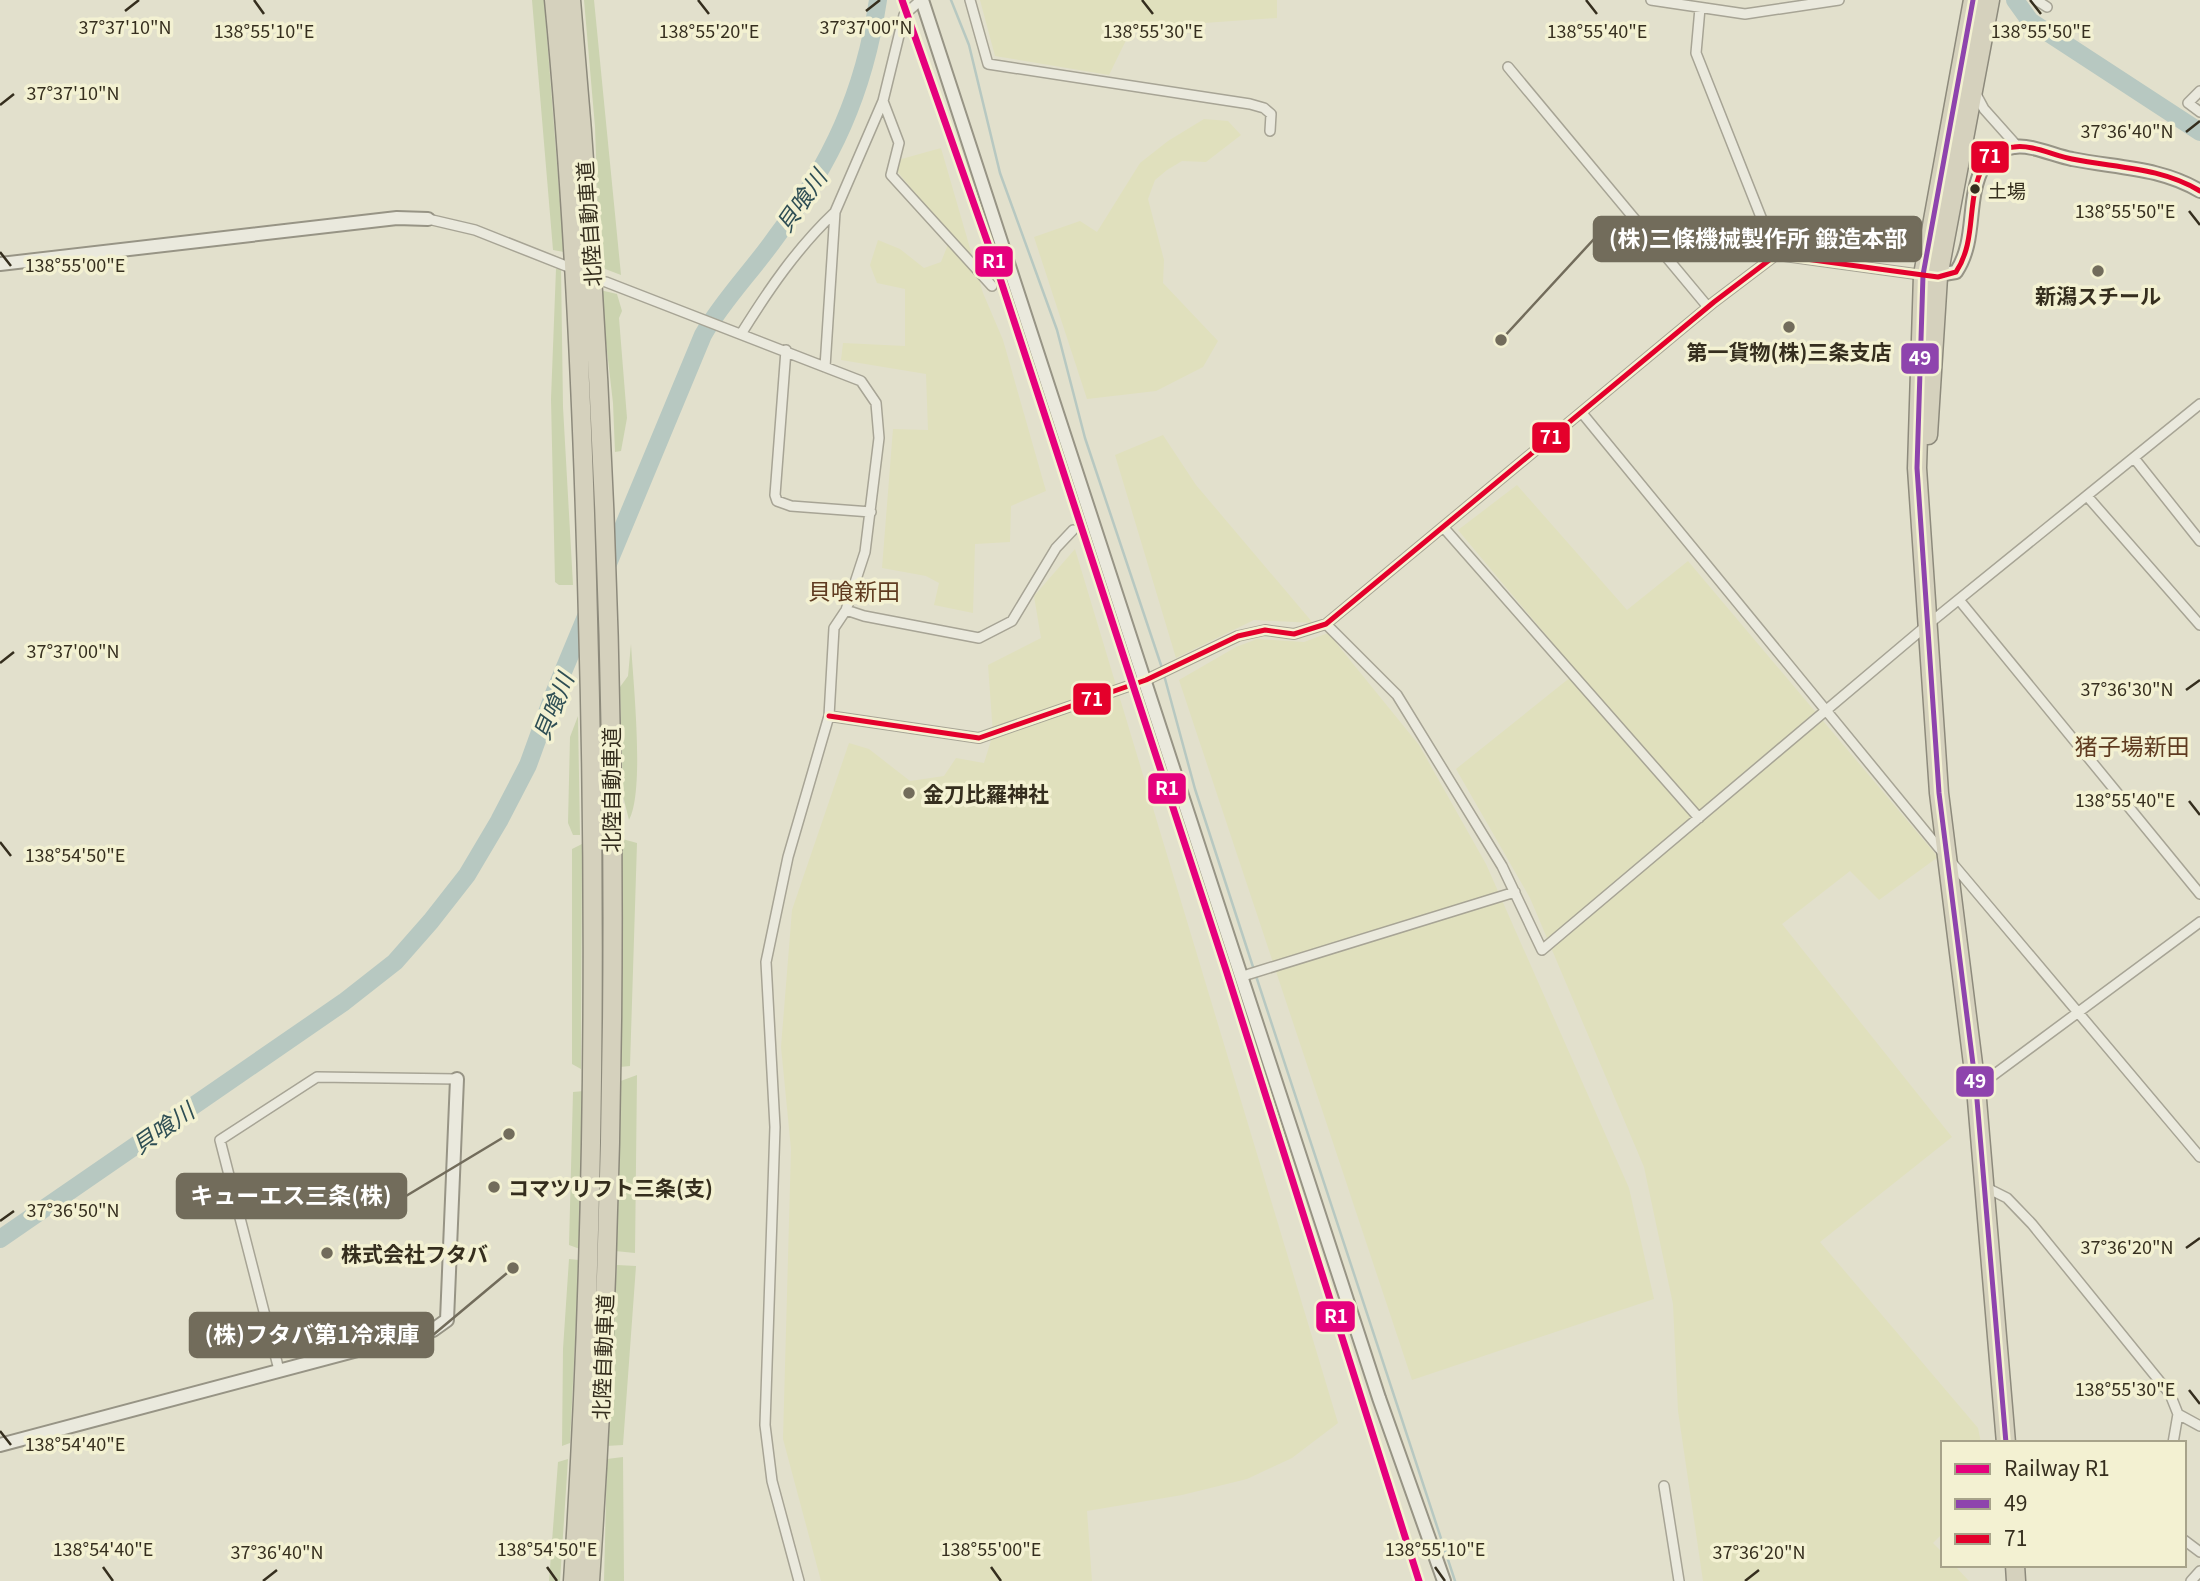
<svg xmlns="http://www.w3.org/2000/svg" width="2200" height="1581" viewBox="0 0 2200 1581" font-family="Georgia,'Noto Sans JP',serif">
<style>
.farmland{fill:#e0e0bd}
.green{fill:#cbd3af}
.lines{fill:none;stroke-linecap:round;stroke-linejoin:round}
.stream{stroke:#b7c8c1;stroke-width:2.5}
.river{stroke:#b7c8c1;stroke-width:18}
.street-casing{stroke:#a7a495;stroke-width:12}
.secondary-casing{stroke:#979485;stroke-width:16}
.highway-casing{stroke:#8d8a7c;stroke-width:21}
.street{stroke:#eae9dd;stroke-width:9}
.secondary{stroke:#eae9dd;stroke-width:12}
.highway{stroke:#d5d1bd;stroke-width:18}
.bus-1-casing{stroke:#f3f1d2;stroke-width:10}
.bus-2-casing{stroke:#f3f1d2;stroke-width:10}
.bus-1{stroke:#8e44ad;stroke-width:5}
.bus-2{stroke:#e4002b;stroke-width:5}
.rail-1-casing{stroke:#f3f1d2;stroke-width:12}
.rail-1{stroke:#e5007d;stroke-width:7}
.ticks{fill:none;stroke:#352e1e;stroke-width:2.5}
.bus-dot{fill:#352e1e;stroke:#f3f1d2;stroke-width:2.5}
.poi-dot{fill:#726c5b;stroke:#f3f1d2;stroke-width:2.5}
.labels{text-anchor:middle;dominant-baseline:central;stroke-width:7;stroke-linejoin:round;paint-order:stroke}
.bus-label{font-size:19px;fill:#352e1e;stroke:#f3f1d2;text-anchor:start}
.street-label{font-size:21px;fill:#352e1e;stroke:#f3f1d2}
.poi-label{font-size:21px;font-weight:bold;fill:#352e1e;stroke:#f3f1d2;text-anchor:start}
.water-label{font-size:23px;font-style:italic;fill:#2e4e54;stroke:#f3f1d2}
.neighbourhood-label{font-size:23px;fill:#5f3b20;stroke:#f3f1d2}
.ticks-label{font-size:18px;text-anchor:middle;fill:#352e1e;stroke:#f3f1d2;stroke-width:7;stroke-linejoin:round;paint-order:stroke}
.leader{fill:none;stroke:#726c5b;stroke-width:2.5}
.callout-dot{fill:#726c5b;stroke:#f3f1d2;stroke-width:2.5}
.callout{fill:#726c5b;stroke:#726c5b;stroke-width:2.5}
.callout-label{font-size:23px;text-anchor:middle;font-weight:bold;fill:#fff}
.line-badge{stroke:#f3f1d2;stroke-width:2.5}
.badge-label{font-size:19px;text-anchor:middle;font-weight:bold;fill:#fff}
</style>
<rect width="100%" height="100%" fill="#e2e0cc"/>
<!-- farmland -->
<path class="farmland" d="M980,0H1277V18L1132,28L1109,75L995,56Z
M1204,119L1228,121L1241,135L1206,162L1182,161L1167,170L1155,180L1148,199L1164,260L1163,283L1218,341L1203,367L1156,391L1087,399L1034,237L1080,221L1097,232L1140,163L1168,141Z
M941,148L983,293L1003,340L1046,491L1011,506L1010,542L975,544L973,613L934,605L939,583L926,576L882,568L893,429L928,430L926,374L841,360L843,343L905,346V289L877,283L870,265L878,240L900,249L924,268L941,262L951,237L896,170L898,160Z
M1163,435L1196,485L1313,623L1254,620L1176,658L1115,455Z
M1517,485L1627,610L1688,561L1938,857L1879,900L1850,871L1782,924L1952,1137L1820,1242L1978,1428L1981,1443H1943V1533L1933,1543L1943,1553V1565H1954L1969,1581H1703L1678,1411L1673,1304L1644,1167L1530,898L1456,769L1577,672L1458,530Z
M1075,549L1338,1423L1292,1458L1247,1479L1182,1495L1087,1511L1092,1581H821L783,1439L791,1149L781,1047L792,910L849,743L869,749L910,781L944,776L956,758L984,763L993,734L988,665L1041,638L1034,596Z
M1328,633L1419,745L1486,864L1629,1188L1654,1299L1412,1380L1179,680L1236,647L1257,639L1304,642Z"/>
<!-- green -->
<path class="green" d="M532,0H544L564,252L553,250Z
M584,0H594L621,275L600,267L595,127Z
M561,267L563,407L573,585H559L555,582L551,399L556,269Z
M600,290L617,294L622,311L619,318L627,418L621,451L615,452L613,403Z
M631,644C633,681 645,791 629,820L623,796L620,687L628,676Z
M578,716L580,835H573L568,823L570,737Z
M619,838L637,843L630,1066L620,1067Z
M582,844L581,1069L572,1064V849Z
M637,1075L635,1253L615,1251L618,1082Z
M584,1091L580,1249L569,1245L573,1092Z
M569,1259L579,1260L570,1443L562,1446L563,1349Z
M617,1265L636,1266L623,1445L606,1446Z
M623,1457L624,1581H604L607,1459Z
M568,1459L560,1581H549L558,1462Z"/>
<g class="lines">
<!-- stream -->
<path class="stream" d="M951,0L969,45L1000,173L1057,330L1085,438L1162,668
M1164,675L1195,789L1254,970
M1256,976L1455,1581"/>
<!-- river -->
<path class="river" d="M2015,0L2030,21L2200,132
M0,1239L344,1002L395,962L431,921L467,875L499,821L528,765L553,696L703,335C723,300 752,271 776,237C832,162 864,93 878,0"/>
<!-- street casing -->
<g class="street-casing">
<path id="street" d="M970,0L988,64L1250,104L1264,108L1271,114L1270,131
M1651,0L1745,14L1839,0
M2036,0L2047,7
M1700,8L1696,53L1776,255
M1508,67L1708,307
M2200,91L2188,103L2200,112
M1976,94L1984,109L2017,146
M883,101L899,143L891,175L992,286
M428,219L475,230L566,266
M606,282L861,381L876,403L879,438L865,552L846,610L834,628L829,716L788,857L766,962L775,1127L765,1425L772,1481L799,1581
M741,334C769,289 797,248 835,212
M786,350L775,495L777,501L791,506L871,512
M825,367L835,212L883,101L904,15L921,0
M1582,413L1943,853
M2134,458L2200,541
M2087,496L2200,625
M1444,528L1699,818
M1960,601L2200,894
M846,610L864,616L979,638L1012,621L1056,548L1073,530
M1326,624L1397,695L1502,866L1542,950L1926,626L2200,404
M829,716L979,738L1146,680L1238,636L1265,630L1294,634L1326,624L1714,302L1776,255L1923,275
M1952,863L2200,1157
M1243,976L1515,892
M1976,1088L2200,922
M1985,1187L2007,1198L2032,1224L2170,1394L2178,1414L2173,1443
M279,1370L220,1140L317,1077L457,1079
M2178,1414L2200,1426
M1664,1486L1679,1581
M2184,1540L2200,1552
M2191,1581L2200,1571"/>
</g>
<!-- secondary casing -->
<g class="secondary-casing">
<path id="secondary" d="M922,0L1379,1398L1444,1581
M0,264L397,218L428,219
M1932,276L1956,272C1978,239 1965,199 1984,165C1989,154 2003,148 2014,147C2031,144 2055,156 2072,159C2116,168 2160,167 2200,191
M0,1445L433,1330L447,1320L457,1079"/>
</g>
<!-- highway casing -->
<g class="highway-casing">
<path id="highway" d="M554,0C574,206 583,413 588,619C597,940 594,1261 573,1581
M571,0C618,524 626,1056 590,1581
M1973,0L1923,275L1917,468L1939,793L1976,1088L2006,1443
M1928,435L1938,277L1990,0
M2015,1565L2016,1581"/>
</g>
<!-- street -->
<use href="#street" class="street"/>
<!-- secondary -->
<use href="#secondary" class="secondary"/>
<!-- highway -->
<use href="#highway" class="highway"/>
<!-- bus-1 casing -->
<g class="bus-1-casing">
<path id="bus-1" d="M1973,0L1923,275L1917,468L1939,793L1976,1088L2006,1443"/>
</g>
<!-- bus-2 casing -->
<g class="bus-2-casing">
<path id="bus-2" d="M829,716L979,738L1146,680L1238,636L1265,630L1294,634L1326,624L1714,302L1776,255L1923,275L1938,277L1956,272C1978,239 1965,199 1984,165C1989,154 2003,148 2014,147C2031,144 2055,156 2072,159C2116,168 2160,167 2200,191"/>
</g>
<!-- bus-1 -->
<use href="#bus-1" class="bus-1"/>
<!-- bus-2 -->
<use href="#bus-2" class="bus-2"/>
<!-- rail-1 casing -->
<g class="rail-1-casing">
<path id="rail-1" d="M902,0L998,272L1227,973L1419,1581"/>
</g>
<!-- rail-1 -->
<use href="#rail-1" class="rail-1"/>
</g>
<!-- ticks -->
<path class="ticks" d="M254,0L264,14M698,0L709,14M1142,0L1153,14M1586,0L1597,14M2030,0L2041,14M125,11L139,0M866,11L880,0M0,105L14,94M2186,132L2200,121M2189,211L2200,225M0,252L11,266M0,663L14,652M2186,690L2200,680M2189,801L2200,815M0,842L11,856M0,1221L14,1211M2186,1248L2200,1238M2189,1390L2200,1404M0,1431L11,1445M103,1567L113,1581M547,1567L557,1581M991,1567L1001,1581M1435,1567L1445,1581M263,1581L277,1570M1745,1581L1759,1570"/>
<!-- markers -->
<circle class="bus-dot" cx="1975" cy="189" r="6"/>
<g class="poi-dot">
<circle cx="2098" cy="271" r="7"/>
<circle cx="1789" cy="327" r="7"/>
<circle cx="909" cy="793" r="7"/>
<circle cx="494" cy="1187" r="7"/>
<circle cx="327" cy="1253" r="7"/>
</g>
<g class="labels">
<!-- bus labels -->
<g class="bus-label">
<text x="1988" y="189">土場</text>
</g>
<!-- street labels -->
<g class="street-label">
<text transform="translate(588 224) rotate(-94)">北陸自動車道</text>
<text transform="translate(610 790) rotate(-90)">北陸自動車道</text>
<text transform="translate(602 1357) rotate(-88)">北陸自動車道</text>
</g>
<!-- poi labels -->
<g class="poi-label">
<text x="2098" y="295" text-anchor="middle">新潟スチール</text>
<text x="1789" y="351" text-anchor="middle">第一貨物(株)三条支店</text>
<text x="923" y="793">金刀比羅神社</text>
<text x="508" y="1187">コマツリフト三条(支)</text>
<text x="341" y="1253">株式会社フタバ</text>
</g>
<!-- water labels -->
<g class="water-label">
<text transform="translate(800 200) rotate(-55)">貝喰川</text>
<text transform="translate(552 706) rotate(-68)">貝喰川</text>
<text transform="translate(162 1127) rotate(-35)">貝喰川</text>
</g>
<!-- neighbourhood labels -->
<g class="neighbourhood-label">
<text x="854" y="590">貝喰新田</text>
<text x="2132" y="745">猪子場新田</text>
</g>
</g>
<g class="ticks-label">
<text x="125" y="34">37°37'10"N</text>
<text x="866" y="34">37°37'00"N</text>
<text x="264" y="38">138°55'10"E</text>
<text x="709" y="38">138°55'20"E</text>
<text x="1153" y="38">138°55'30"E</text>
<text x="1597" y="38">138°55'40"E</text>
<text x="2041" y="38">138°55'50"E</text>
<text x="73" y="100">37°37'10"N</text>
<text x="2127" y="138">37°36'40"N</text>
<text x="2125" y="218">138°55'50"E</text>
<text x="75" y="272">138°55'00"E</text>
<text x="73" y="658">37°37'00"N</text>
<text x="2127" y="696">37°36'30"N</text>
<text x="2125" y="807">138°55'40"E</text>
<text x="75" y="862">138°54'50"E</text>
<text x="73" y="1217">37°36'50"N</text>
<text x="2127" y="1254">37°36'20"N</text>
<text x="2125" y="1396">138°55'30"E</text>
<text x="75" y="1451">138°54'40"E</text>
<text x="103" y="1556">138°54'40"E</text>
<text x="547" y="1556">138°54'50"E</text>
<text x="991" y="1556">138°55'00"E</text>
<text x="1435" y="1556">138°55'10"E</text>
<text x="277" y="1559">37°36'40"N</text>
<text x="1759" y="1559">37°36'20"N</text>
</g>
<!-- callouts -->
<path class="leader" d="M1501 340L1594 239M509 1134L406 1196M513 1268L433 1335"/>
<g class="callout-dot">
<circle cx="1501" cy="340" r="7"/>
<circle cx="509" cy="1134" r="7"/>
<circle cx="513" cy="1268" r="7"/>
</g>
<g class="callout">
<rect x="1594" y="217" width="327" height="44" rx="7"/>
<rect x="177" y="1174" width="229" height="44" rx="7"/>
<rect x="190" y="1313" width="243" height="44" rx="7"/>
</g>
<g class="callout-label">
<text x="1758" y="247">(株)三條機械製作所 鍛造本部</text>
<text x="291" y="1204">キューエス三条(株)</text>
<text x="312" y="1343">(株)フタバ第1冷凍庫</text>
</g>
<g class="line-badge">
<rect x="1970" y="140" width="40" height="34" rx="7" fill="#e4002b"/>
<rect x="974" y="245" width="40" height="33" rx="7" fill="#e5007d"/>
<rect x="1900" y="342" width="40" height="33" rx="7" fill="#8e44ad"/>
<rect x="1531" y="421" width="40" height="33" rx="7" fill="#e4002b"/>
<rect x="1072" y="682" width="40" height="34" rx="7" fill="#e4002b"/>
<rect x="1147" y="772" width="40" height="33" rx="7" fill="#e5007d"/>
<rect x="1955" y="1065" width="40" height="33" rx="7" fill="#8e44ad"/>
<rect x="1315" y="1300" width="41" height="33" rx="7" fill="#e5007d"/>
</g>
<g class="badge-label">
<text x="1990" y="163">71</text>
<text x="994" y="268">R1</text>
<text x="1920" y="365">49</text>
<text x="1551" y="444">71</text>
<text x="1092" y="706">71</text>
<text x="1167" y="795">R1</text>
<text x="1975" y="1088">49</text>
<text x="1336" y="1323">R1</text>
</g>
<!-- legend -->
<rect x="1941" y="1441" width="245" height="126" fill="#f3f1d2" stroke="#a7a38a" stroke-width="2"/>
<rect x="1955" y="1464" width="35" height="10" fill="#e5007d" stroke="#a7a38a" stroke-width="2"/>
<text x="2004" y="1476" font-size="21" fill="#352e1e">Railway R1</text>
<rect x="1955" y="1499" width="35" height="10" fill="#8e44ad" stroke="#a7a38a" stroke-width="2"/>
<text x="2004" y="1511" font-size="21" fill="#352e1e">49</text>
<rect x="1955" y="1534" width="35" height="10" fill="#e4002b" stroke="#a7a38a" stroke-width="2"/>
<text x="2004" y="1546" font-size="21" fill="#352e1e">71</text>
</svg>
